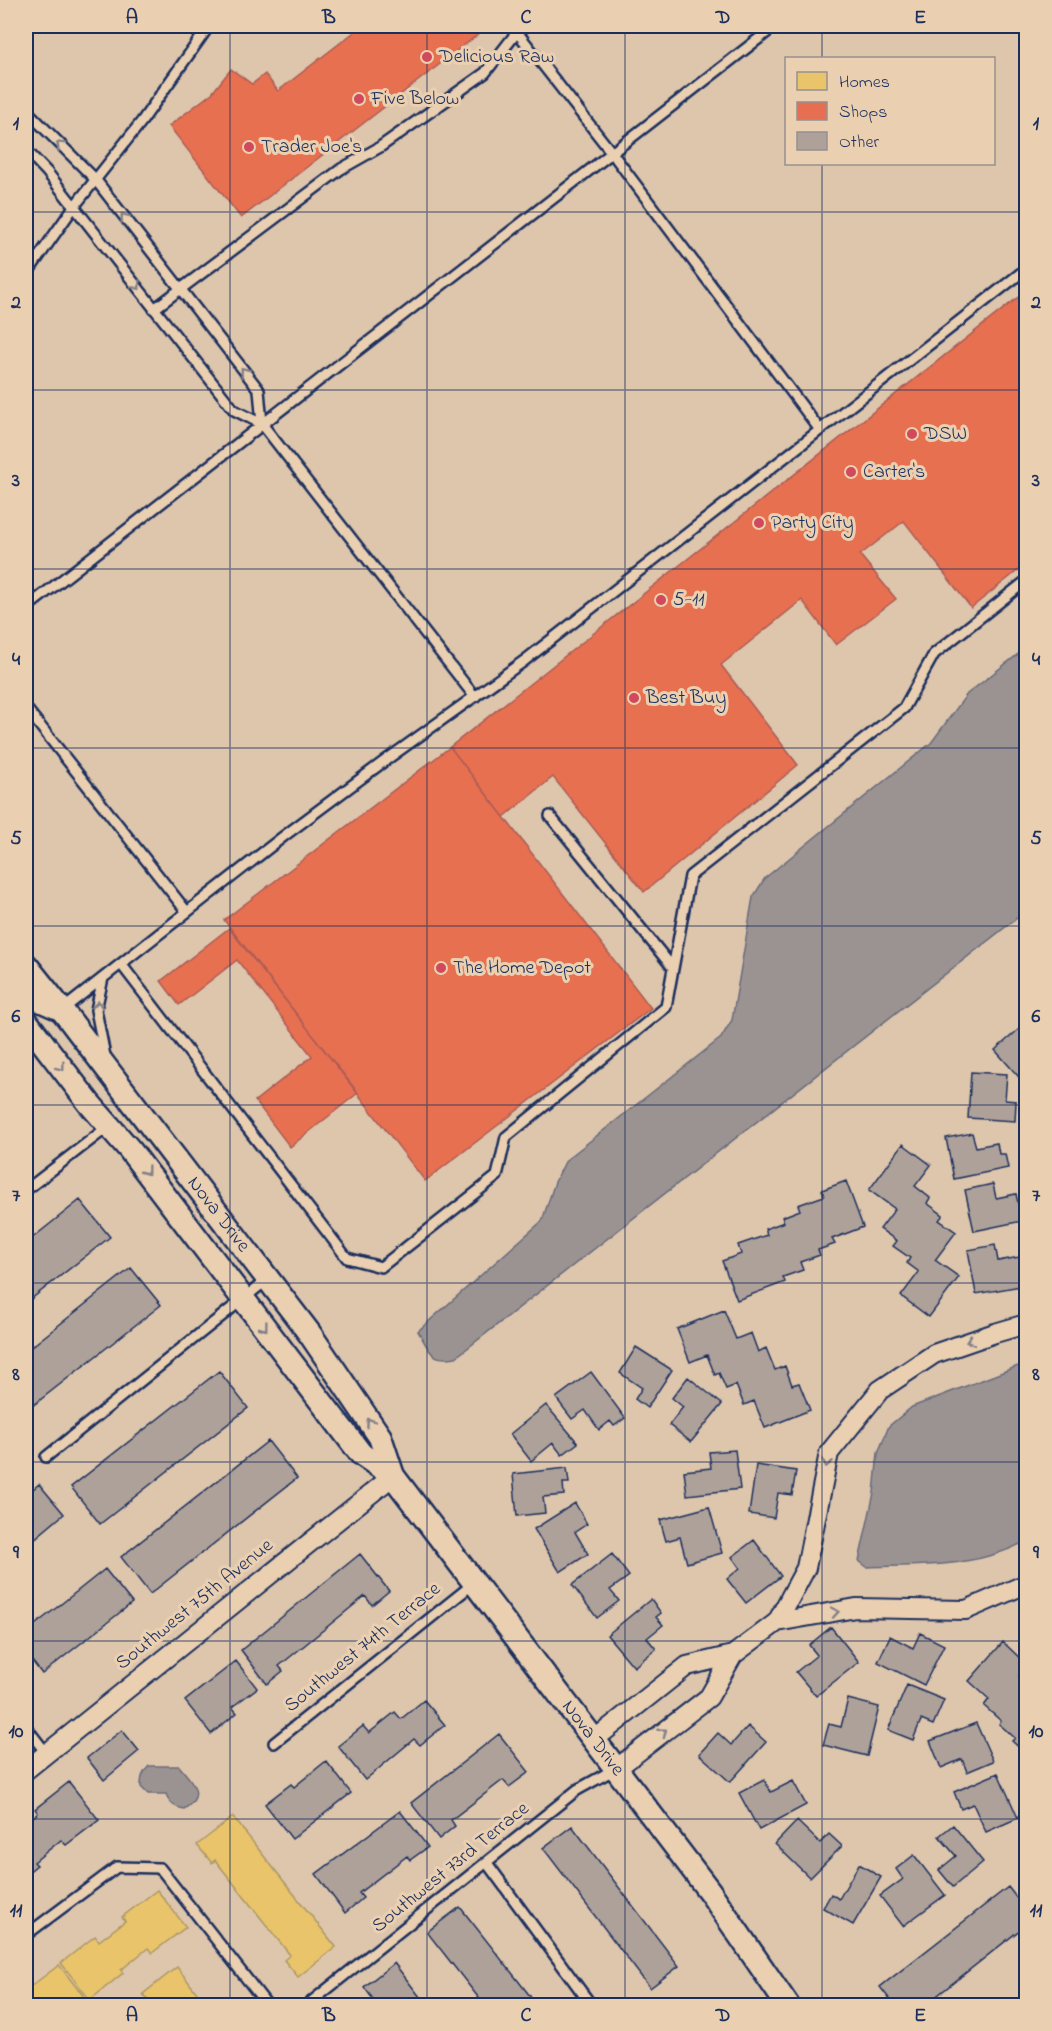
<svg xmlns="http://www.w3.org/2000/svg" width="1052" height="2031" viewBox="0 0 1052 2031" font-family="'Indie Flower',sans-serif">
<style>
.water{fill:#9b9392;stroke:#686b7d;stroke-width:1.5}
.homes{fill:#e9c46a;stroke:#ab9766;stroke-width:1.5}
.shops{fill:#e76f51;stroke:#aa5c55;stroke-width:1.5}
.building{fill:#aea199;stroke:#1b2f5e;stroke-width:1.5}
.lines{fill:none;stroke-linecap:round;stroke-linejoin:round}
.service-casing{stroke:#1b2f5e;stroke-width:14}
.minor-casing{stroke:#1b2f5e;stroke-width:22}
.tertiary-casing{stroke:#1b2f5e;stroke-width:27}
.service{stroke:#ead0b1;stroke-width:9}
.minor{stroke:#ead0b1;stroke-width:18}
.tertiary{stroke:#ead0b1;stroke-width:22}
.oneway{stroke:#828088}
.grid{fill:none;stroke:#1b2f5e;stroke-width:1.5;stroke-opacity:0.55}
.poi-dot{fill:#d1495b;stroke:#ead0b1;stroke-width:2}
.labels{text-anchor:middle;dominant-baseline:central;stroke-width:6;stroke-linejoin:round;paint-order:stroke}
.poi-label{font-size:20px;fill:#1b2f5e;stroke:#ead0b1;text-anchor:start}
.street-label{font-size:20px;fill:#1b2f5e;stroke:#ead0b1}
.neatline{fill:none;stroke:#1b2f5e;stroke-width:2}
.grid-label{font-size:20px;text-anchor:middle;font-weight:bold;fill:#1b2f5e}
</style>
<rect width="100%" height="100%" fill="#dec6ac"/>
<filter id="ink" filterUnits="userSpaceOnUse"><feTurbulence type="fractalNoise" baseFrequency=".0167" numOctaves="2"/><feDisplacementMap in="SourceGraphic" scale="12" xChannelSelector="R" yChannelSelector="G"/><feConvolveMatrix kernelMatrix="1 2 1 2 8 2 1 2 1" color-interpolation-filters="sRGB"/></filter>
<g filter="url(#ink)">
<!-- water -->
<path class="water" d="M1026,648V911L456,1357C430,1362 430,1351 418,1331L542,1221L555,1182L566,1160L721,1038L732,1020L753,897L765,878L931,743L967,694Z
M1026,1363V1541C978,1568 921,1565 867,1567L859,1561L874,1493L878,1453L889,1426L912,1407Z
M149,1766H179C191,1780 207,1795 184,1809C174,1807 170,1804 166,1794H148L141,1787C141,1778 142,1773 149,1766Z"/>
<!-- homes -->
<path class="homes" d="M233,1817L336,1947L298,1977L284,1960L290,1955L215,1860L212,1863L197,1845Z
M157,1890L186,1927L152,1953L148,1948L121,1970L123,1973L90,2000L61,1963L95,1936L99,1941L125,1921L122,1917Z
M59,1965L88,2002L83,2006H26L27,1996L26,1990Z
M177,1967L207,2006H152L143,1994Z"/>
<!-- shops -->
<path class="shops" d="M362,26H489L241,218L169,126L212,93L231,69L252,84L265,74L278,91Z
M1026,291V564L971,608L904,521L860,555L896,599L836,645L802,600L721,665L798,765L644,892L553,777L504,817L450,747Z
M450,747L651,1008L425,1181L224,920Z
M229,928L358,1093L290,1147L255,1101L312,1056L237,960L179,1005L161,981Z"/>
<!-- building -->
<path class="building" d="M1026,1023V1085L995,1050Z
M971,1072L1007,1074L1005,1100L1016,1101L1015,1121L968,1118Z
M972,1133L976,1147L997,1143L999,1154H1005L1008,1168L954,1179L946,1138Z
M903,1144L931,1165L915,1186L930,1198L927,1203L943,1215L939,1220L956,1232L935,1260L959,1277L929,1317L901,1296L919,1272L907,1263L910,1258L893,1246L897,1241L880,1229L895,1209L869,1190Z
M846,1181L863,1227L832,1239L835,1244L818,1250L820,1255L800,1262L803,1270L783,1277L785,1282L737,1300L722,1261L741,1254L738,1245L767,1235L765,1229L784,1222L782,1217L800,1210L798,1205L824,1196L822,1190Z
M993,1184L996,1198L1016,1194L1022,1221L974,1231L965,1190Z
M80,1200L110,1237L26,1303V1243Z
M995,1245L998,1261L1019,1257L1022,1270L1026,1269V1285L976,1294L968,1250Z
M131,1268L161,1305L26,1411V1351Z
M724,1310L736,1339L751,1333L758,1352L766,1348L775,1370L785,1366L792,1385L799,1383L810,1410L765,1428L754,1401L744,1405L736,1385L726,1389L719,1373L715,1375L707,1355L690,1362L677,1329Z
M636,1347L672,1370L647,1408L635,1399L642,1388L620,1373Z
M219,1371L248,1408L100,1524L71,1487Z
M591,1372L625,1418L614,1426L610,1421L599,1430L585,1410L572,1419L556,1398Z
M688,1377L722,1404L691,1442L669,1425L683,1407L672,1398Z
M546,1405L578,1443L562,1455L553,1443L531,1461L510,1434Z
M268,1441L297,1478L150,1594L121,1557Z
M735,1450L740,1489L687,1495L684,1471L711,1468L709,1452Z
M756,1465L796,1471L792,1495L778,1493L774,1518L749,1514Z
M567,1468L569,1483H563L564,1495L543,1497L545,1513L517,1516L513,1474Z
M39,1484L64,1514L26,1546V1495Z
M575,1503L587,1524L575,1532L588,1554L560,1572L534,1529Z
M709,1507L722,1553L687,1563L680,1537L666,1541L660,1520Z
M754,1540L781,1576L746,1603L727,1579L740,1568L732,1557Z
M360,1554L389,1591L372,1605L365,1596L279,1666L283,1671L267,1684L241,1650Z
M612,1554L629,1576L610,1590L619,1601L597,1618L572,1585Z
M105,1569L132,1603L42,1674L26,1653V1632Z
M651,1599L661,1613L656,1617L663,1625L647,1638L656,1649L634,1667L607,1635Z
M831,1627L859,1662L816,1696L796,1672L817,1655L809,1645Z
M920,1633L944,1645L924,1685L878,1662L890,1636L913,1648Z
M1003,1642L1026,1664L1019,1676L1026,1683V1754L1012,1741L1015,1738L999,1724L1001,1721L984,1706L989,1699L969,1681Z
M236,1661L257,1688L232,1707L237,1713L211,1734L185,1701Z
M907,1685L944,1700L933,1725L921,1720L913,1740L888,1730Z
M848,1699L879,1707L867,1756L823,1745L829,1724L841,1727Z
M424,1700L445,1725L420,1745L414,1739L365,1780L338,1746L363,1726L369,1733L395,1712L401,1719Z
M976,1723L993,1761L967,1772L962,1759L941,1768L930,1741Z
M748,1726L766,1742L730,1782L699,1754L718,1733L731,1745Z
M122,1730L139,1751L104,1780L87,1758Z
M499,1734L529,1772L509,1787L503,1780L451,1820L455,1826L439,1839L411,1803Z
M326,1761L351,1793L292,1839L265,1804L291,1784L294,1787Z
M998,1773L1018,1818L986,1832L973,1804L961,1809L954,1792Z
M764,1780L771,1792L793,1781L806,1805L759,1830L739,1793Z
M69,1782L99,1820L66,1845L61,1840L34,1862L37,1865L26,1874V1823L38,1813L35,1809Z
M400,1811L428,1847L410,1860L407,1856L359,1893L363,1898L345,1913L316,1874Z
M797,1821L820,1843L829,1834L842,1846L810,1878L775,1844Z
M953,1825L983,1862L953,1887L939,1870L956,1856L939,1836Z
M572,1826L679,1966L650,1988L543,1848Z
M914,1855L945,1895L903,1926L880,1896L903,1879L896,1869Z
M859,1864L881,1877L853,1925L823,1908L831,1894L839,1899Z
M1008,1887L1026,1910V1925L924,2006H895L880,1987Z
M460,1907L538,2006H485L427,1932Z
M394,1963L427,2006H378L364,1987Z"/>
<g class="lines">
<!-- service casing -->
<g class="service-casing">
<path id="service" d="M517,32L612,153L820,430
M26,110L95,179L259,390L262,424
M26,150L47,172L234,410L262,424L475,697
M26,275L73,208L142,121L209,26
M154,309L341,169L380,147L485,73L517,32L526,26
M26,608L775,26
M26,708L187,912
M550,816L673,968
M121,964L347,1258L381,1267L497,1176L506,1137L666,1007L690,876L904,708L934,654L1026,581
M103,978L96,1010L105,1056
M62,1010L284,836L386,760L524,661L1026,269
M26,1190L109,1126
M46,1457L268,1279
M26,1727L46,1753
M274,1743L473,1584
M487,1863L592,2006
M26,1935L117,1867L160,1868L268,2006
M311,2002L577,1790L615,1769"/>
</g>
<!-- minor casing -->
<g class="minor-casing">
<path id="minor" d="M777,1622L856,1608L966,1610L1026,1584
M595,1739L687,1666L733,1655L777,1622L806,1568L829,1453L880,1390L934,1354L995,1333L1026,1324
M617,1768L709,1697L733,1655
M26,1770L393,1476"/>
</g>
<!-- tertiary casing -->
<g class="tertiary-casing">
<g id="tertiary">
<path id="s1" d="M26,965L62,1010L310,1334L380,1437L393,1476"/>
<path d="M26,994L58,1008"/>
<path id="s2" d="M26,1021L89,1103L130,1150L361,1454L393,1476L710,1892L788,2006"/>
</g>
</g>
<!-- service -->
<use href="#service" class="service"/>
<!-- minor -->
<use href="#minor" class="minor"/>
<!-- tertiary -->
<use href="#tertiary" class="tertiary"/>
</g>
<!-- one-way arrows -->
<defs><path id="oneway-chevron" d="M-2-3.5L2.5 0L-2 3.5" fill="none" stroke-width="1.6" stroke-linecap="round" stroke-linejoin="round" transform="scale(1.5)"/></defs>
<g class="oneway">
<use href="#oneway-chevron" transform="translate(60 145) rotate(-135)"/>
<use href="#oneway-chevron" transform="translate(124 217) rotate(-128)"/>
<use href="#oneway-chevron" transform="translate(137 286) rotate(52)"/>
<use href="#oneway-chevron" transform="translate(244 371) rotate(-128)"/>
<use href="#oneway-chevron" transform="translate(98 1005) rotate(-83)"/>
<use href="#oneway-chevron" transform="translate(61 1067) rotate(52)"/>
<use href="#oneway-chevron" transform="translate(146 1171) rotate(53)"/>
<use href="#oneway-chevron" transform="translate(264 1327) rotate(53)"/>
<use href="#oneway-chevron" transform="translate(970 1341) rotate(161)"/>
<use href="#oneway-chevron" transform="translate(370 1422) rotate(-124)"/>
<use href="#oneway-chevron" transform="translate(827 1463) rotate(102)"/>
<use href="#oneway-chevron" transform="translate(835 1612) rotate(-10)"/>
<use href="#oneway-chevron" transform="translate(663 1732) rotate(-38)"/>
</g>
</g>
<!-- grid -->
<path class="grid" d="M230,26V2006M427,26V2006M625,26V2006M822,26V58M822,164V2006M26,212H1026M26,390H1026M26,569H1026M26,748H1026M26,926H1026M26,1105H1026M26,1283H1026M26,1462H1026M26,1641H1026M26,1819H1026"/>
<!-- markers -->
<g class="poi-dot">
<circle cx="427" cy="57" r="6"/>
<circle cx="359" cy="99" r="6"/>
<circle cx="249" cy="147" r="6"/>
<circle cx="912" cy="434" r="6"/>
<circle cx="851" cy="472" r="6"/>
<circle cx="759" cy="523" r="6"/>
<circle cx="661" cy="600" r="6"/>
<circle cx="634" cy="698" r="6"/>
<circle cx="441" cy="968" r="6"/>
</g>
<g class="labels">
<!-- poi labels -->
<g class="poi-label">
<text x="439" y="57">Delicious Raw</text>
<text x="371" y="99">Five Below</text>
<text x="261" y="147">Trader Joe's</text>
<text x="924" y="434">DSW</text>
<text x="863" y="472">Carter's</text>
<text x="771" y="523">Party City</text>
<text x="673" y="600">5-11</text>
<text x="646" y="698">Best Buy</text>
<text x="453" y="968">The Home Depot</text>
</g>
<!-- street labels -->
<g class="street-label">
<text stroke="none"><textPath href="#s1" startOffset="315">Nova Drive</textPath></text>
<text transform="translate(195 1605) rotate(-39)">Southwest 75th Avenue</text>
<text transform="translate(363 1648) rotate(-39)">Southwest 74th Terrace</text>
<text stroke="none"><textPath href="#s2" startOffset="916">Nova Drive</textPath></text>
<text transform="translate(451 1868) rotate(-39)">Southwest 73rd Terrace</text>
</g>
</g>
<!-- margin -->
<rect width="1052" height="2031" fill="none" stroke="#ead0b1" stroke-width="66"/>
<!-- legend -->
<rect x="785" y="57" width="210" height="108" fill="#ead0b1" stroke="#979090" stroke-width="1.5"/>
<rect x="797" y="72" width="30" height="18" fill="#e9c46a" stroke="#979090" stroke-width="1.5"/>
<text x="839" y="87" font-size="18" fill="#1b2f5e">Homes</text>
<rect x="797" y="102" width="30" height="18" fill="#e76f51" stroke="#979090" stroke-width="1.5"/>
<text x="839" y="117" font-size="18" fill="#1b2f5e">Shops</text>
<rect x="797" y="132" width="30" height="18" fill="#aea199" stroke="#979090" stroke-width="1.5"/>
<text x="839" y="147" font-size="18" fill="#1b2f5e">Other</text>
<rect x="33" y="33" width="986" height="1965" class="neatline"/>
<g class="grid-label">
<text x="132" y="23">A</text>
<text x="329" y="23">B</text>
<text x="526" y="23">C</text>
<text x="723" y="23">D</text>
<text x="920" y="23">E</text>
<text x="16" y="129">1</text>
<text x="1036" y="129">1</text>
<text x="16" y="308">2</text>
<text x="1036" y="308">2</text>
<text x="16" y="486">3</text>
<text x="1036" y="486">3</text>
<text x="16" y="665">4</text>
<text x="1036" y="665">4</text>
<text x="16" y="844">5</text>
<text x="1036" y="844">5</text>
<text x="16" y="1022">6</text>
<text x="1036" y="1022">6</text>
<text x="16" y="1201">7</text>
<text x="1036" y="1201">7</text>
<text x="16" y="1380">8</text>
<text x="1036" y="1380">8</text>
<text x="16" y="1558">9</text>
<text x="1036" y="1558">9</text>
<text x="16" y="1737">10</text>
<text x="1036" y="1737">10</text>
<text x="16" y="1916">11</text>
<text x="1036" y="1916">11</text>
<text x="132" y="2021">A</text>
<text x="329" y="2021">B</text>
<text x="526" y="2021">C</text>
<text x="723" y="2021">D</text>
<text x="920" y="2021">E</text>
</g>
</svg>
